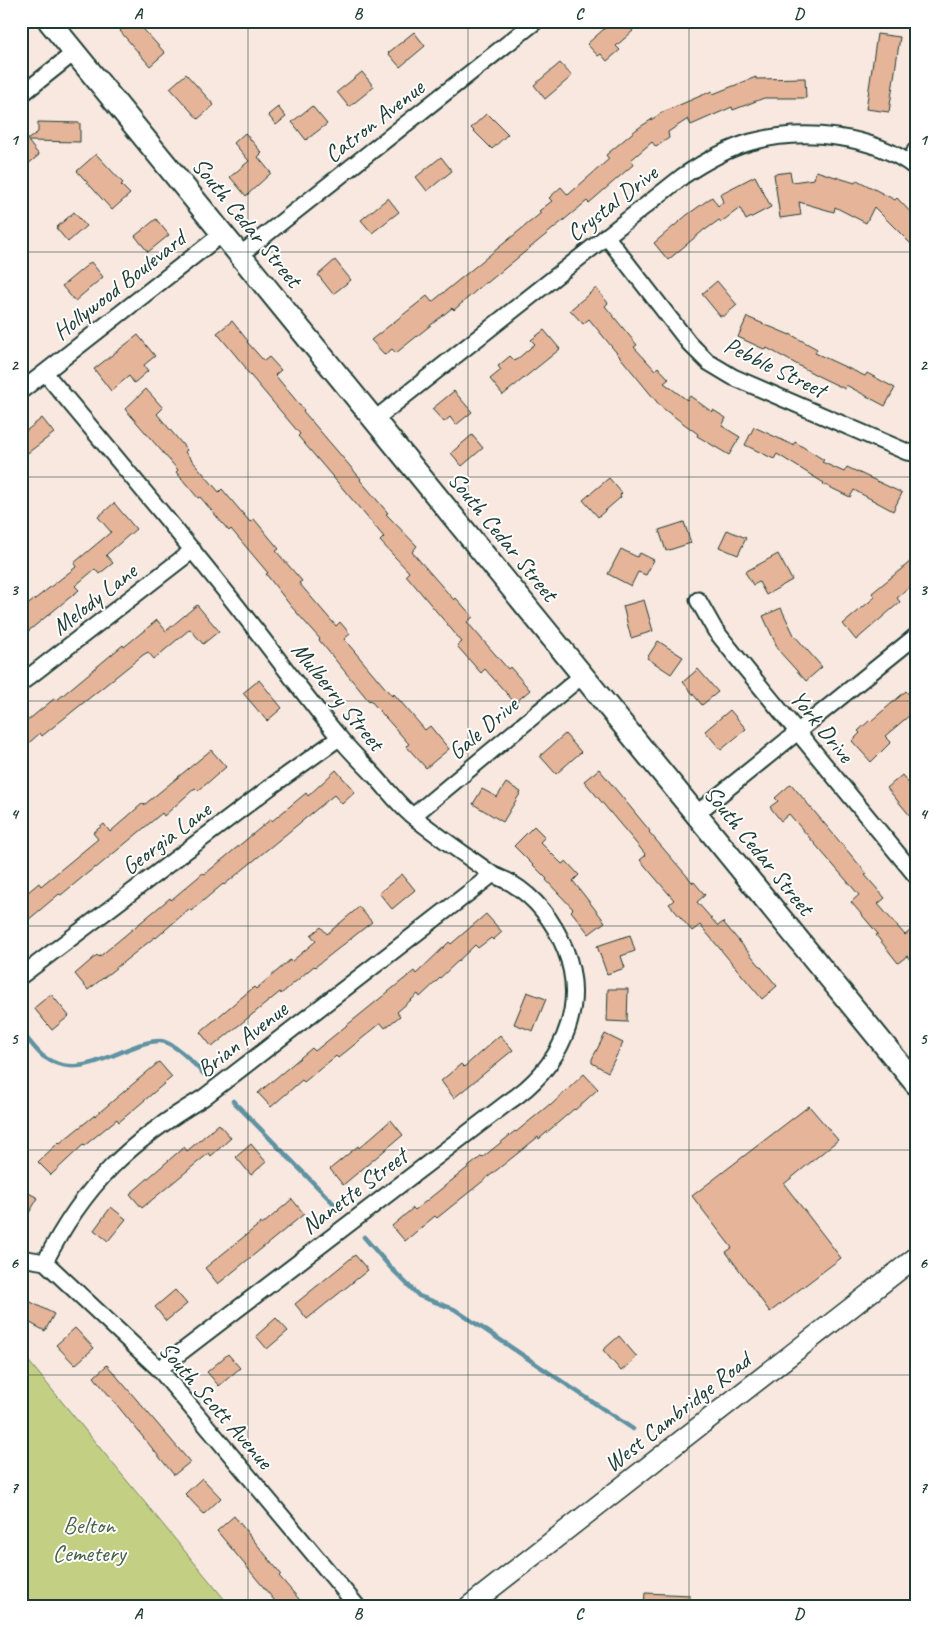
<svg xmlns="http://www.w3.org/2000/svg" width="937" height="1627" viewBox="0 0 937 1627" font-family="Caveat,sans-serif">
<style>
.green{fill:#c3d084;stroke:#71865c}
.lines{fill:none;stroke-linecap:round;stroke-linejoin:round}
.stream{stroke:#5f92a2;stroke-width:4.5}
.building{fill:#e6b498;stroke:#1f3d34}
.minor-casing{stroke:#1f3d34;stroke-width:19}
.tertiary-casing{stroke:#1f3d34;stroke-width:22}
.secondary-casing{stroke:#1f3d34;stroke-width:25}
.minor{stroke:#fff;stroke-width:15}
.tertiary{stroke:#fff;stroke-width:19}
.secondary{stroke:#fff;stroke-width:21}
.grid{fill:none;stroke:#1f3d34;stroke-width:1;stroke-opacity:0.55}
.labels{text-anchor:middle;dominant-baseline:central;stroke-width:4;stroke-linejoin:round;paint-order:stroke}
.street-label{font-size:24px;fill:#1f3d34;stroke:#fff}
.park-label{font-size:24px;fill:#486248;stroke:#fff}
.neatline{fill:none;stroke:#1f3d34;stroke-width:2}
.grid-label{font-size:16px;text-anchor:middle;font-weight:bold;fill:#1f3d34}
</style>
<rect width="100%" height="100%" fill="#f8e8e0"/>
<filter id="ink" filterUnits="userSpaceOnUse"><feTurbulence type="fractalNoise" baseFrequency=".02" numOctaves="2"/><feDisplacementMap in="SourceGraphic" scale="10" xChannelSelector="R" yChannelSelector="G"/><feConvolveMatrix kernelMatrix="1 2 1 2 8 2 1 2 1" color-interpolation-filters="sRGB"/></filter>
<g filter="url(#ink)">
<!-- green -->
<path class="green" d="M21,1352L230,1606H21Z"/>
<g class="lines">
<!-- stream -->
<path class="stream" d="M21,1031C28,1039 36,1051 44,1057C76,1079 107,1056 139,1045C146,1043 158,1039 165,1042C180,1048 193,1063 204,1074
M233,1101L341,1211
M364,1237L391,1268L419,1296L454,1309L633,1429"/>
</g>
<!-- building -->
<path class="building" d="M131,21H136L165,53L150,66L120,31Z
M613,21H624L633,31L616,46L620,50L607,61L601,54L598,56L587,44Z
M414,32L425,46L400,67L388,53Z
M877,34L900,37L889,112L866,109Z
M560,63L572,76L545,99L534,85Z
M362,72L374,87L349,107L337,92Z
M186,74L214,105L198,119L170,88Z
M756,77V79L805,78L806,98H764L733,110L732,107L691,125L688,119L668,132L669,138L656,147L652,142L631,160L634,164L589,203L587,201L487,283L486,282L454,310L452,308L396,353L392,349L385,355L371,340L427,296L432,302L541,213L539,211L552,201L549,198L561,187L568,195L609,159L606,155L637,129L663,112L712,91L713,94Z
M312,106L327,124L306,140L292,122Z
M278,107L286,117L276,125L268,115Z
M487,113L508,134L492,149L471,128Z
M38,122L80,123V142L28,141L39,155L21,170V133L27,140L38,132Z
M245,133L262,153L258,157L271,173L246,196L230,177L249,161L234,143Z
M96,154L123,183L121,185L130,194L112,210L77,171Z
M441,157L452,171L427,191L416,177Z
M816,171L855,183L857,180L895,200L897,198L916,218V249L874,207L866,223L835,207L834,212L799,202L801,215L780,218L774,174L790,172L792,182L814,179Z
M755,176L771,207L746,220L740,208L721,222L719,220L705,230V229L668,260L654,243L687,215L712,197L718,206L723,202L720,194Z
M388,198L399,212L372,233L361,220Z
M74,212L86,226L68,242L56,228Z
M156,219L169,235L148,252L135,236Z
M335,260L351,280L333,294L318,275Z
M91,262L103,277L75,301L62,286Z
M717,281L737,305L724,316H720L702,294Z
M596,288L608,303L605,306L637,345L634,347L655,370L658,367L669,379L664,383L687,400L690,396L712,412L713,410L726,418L722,426L740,437L729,455L697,436L698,434L661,407L589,319L583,324L570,310Z
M747,317L790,335V334L817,349L815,353L865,376L867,373L895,388L885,406L846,385L845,389L818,376L767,348L766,350L738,337Z
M232,321L248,341L247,342L264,361L269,357L281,370L275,375L304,410L303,411L361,479L360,480L388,513L386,514L417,546L412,552L454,600L456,598L473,617L467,622L508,669L510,667L530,690L515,703L485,669L481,673L457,646L462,642L406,575L409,572L380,541L384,537L298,436L300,434L245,369L246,368L217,333Z
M544,330L560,349L503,395L490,379L501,370L498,366L510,356L515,361L535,344L531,340Z
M138,335L155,356L144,365L148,371L134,383L129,376L111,391L94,369Z
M146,389L163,408L157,414L187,450L185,452L219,492L222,489L250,522L254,519L279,549L276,551L302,581L299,583L336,626L340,622L350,634L344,639L392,696L394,694L425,730L430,726L449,749L426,768L406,746L409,744L370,700L369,701L319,640L320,639L290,605L266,574L268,573L231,529L229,531L200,497L198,498L176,472L178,470L125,409Z
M454,391L472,412L456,425L450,417L444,422L432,409Z
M42,418L54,433L21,458V435Z
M754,427L793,445L795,442L824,460L822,462L844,472L847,467L902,493L893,511L854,490L850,497L823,484L824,483L777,454L774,459L745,445Z
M472,435L483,448L462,466L451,453Z
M609,478L622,493L620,495L621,497L598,517L583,500Z
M114,503L136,529L106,555L113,563L99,574L95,569L75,586L79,590L21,637V610L76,567L74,563L111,532L98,517Z
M684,522L691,543L666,551L659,530Z
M727,530L746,538L738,555L719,547Z
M621,549L637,557L640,553L654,560L646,575L638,572L631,586L608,574Z
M778,554L792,580L766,595L759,582L753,585L745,572Z
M916,557V582L897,598L900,602L856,640L843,624L875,597L872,593Z
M644,600L653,631L631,638L623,606Z
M197,605L219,631L203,644L190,629L154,659L148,652L143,655L42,736L40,733L21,750V726L55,698L57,700L123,645L124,647L157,620L166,631Z
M781,608L794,635L822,667L806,681L779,651L763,616Z
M658,641L683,657L671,674L647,658Z
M698,669L718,692L702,705L683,682Z
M259,680L282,708L267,721L243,693Z
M906,691L916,702V710L885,736L891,742L871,762L852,741L860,733L858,731L870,720L871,721Z
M730,710L746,729L721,750L705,731Z
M565,734L581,752L556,774L540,756Z
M211,750L226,767L198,791L195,788L164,816L162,813L96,868L95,867L61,895L59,894L21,926V898L39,883L41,886L98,839L93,833L104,824L110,832L143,803L144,805Z
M599,769L650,831L649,832L693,883L694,882L705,895L697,902L718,926L723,922L777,986L762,999L700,925L692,931L669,904L674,900L640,860L646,855L584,781Z
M336,770L355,792L342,804L334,795L224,885L223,884L191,911L189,909L156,938L155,937L88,990L75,974L97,955L99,957L170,898L171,900L203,873L205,874L271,819L272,821L306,793L308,796Z
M902,775L916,792V823L887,788Z
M506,783L521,792L503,822L473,804L482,789L497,797Z
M791,784L867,874L865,875L885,898L878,904L905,935L910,931L916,937V967L907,956L898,963L876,935L878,934L851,902L859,895L789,814L781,821L770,807L778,801L775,798Z
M534,826L545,837L540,842L562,864L566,861L579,875L573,881L605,922L589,934L571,911L573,909L546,880L547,879L514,846Z
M402,874L415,890L392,909L379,893Z
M359,907L372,922L315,967L314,966L281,994L280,992L212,1047L200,1032L254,987L256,989L290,960L291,962L316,941L311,935L321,927L327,934Z
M486,914L502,932L493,940L491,938L478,948L475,945L420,997L418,994L397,1012L400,1016L385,1028L381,1023L338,1058L336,1056L304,1082L302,1080L271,1107L258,1093L312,1048L315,1051L414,971L416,974L449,942L451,944Z
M630,935L635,951L621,956L625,968L607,974L597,946Z
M608,989H628L627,1022L607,1021Z
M527,992L546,999L533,1031L514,1024Z
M51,994L69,1016L52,1030L34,1008Z
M605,1034L623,1043L608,1072L592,1063V1059Z
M500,1035L513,1050L454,1098L441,1081L461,1064L464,1067Z
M159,1062L172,1077L119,1122L117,1119L84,1146L83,1145L51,1175L38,1162L59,1142L60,1143L95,1115V1116Z
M584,1074L598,1089L575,1110L574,1109L539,1139L538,1137L437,1218L435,1216L405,1241L392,1226L413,1208L415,1210L482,1156L483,1157L515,1131L516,1132L550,1104L551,1105Z
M809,1106L838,1140L784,1184L841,1258L770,1312L726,1252L732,1248L692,1196Z
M391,1120L403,1135L343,1185L330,1169L358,1146L359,1148Z
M219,1124L231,1138L211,1156L209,1153L142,1208L130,1194L184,1147L187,1151Z
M251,1144L266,1162L251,1175L236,1157Z
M21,1189L38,1198L21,1226Z
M292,1199L304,1214L218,1284L205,1268L261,1223L262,1225Z
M111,1207L126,1219L108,1241L94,1230Z
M355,1255L368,1270L307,1319L295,1304Z
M175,1290L187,1304L166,1321L155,1307Z
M21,1297L54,1314L45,1331L21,1318Z
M276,1318L288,1331L267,1349L256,1336Z
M75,1328L94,1348L75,1365L56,1345Z
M619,1336L637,1357L621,1371L603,1350Z
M228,1354L240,1368L219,1386L207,1372Z
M107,1365L190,1462L174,1475L94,1377Z
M202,1478L221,1498L204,1514L185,1494Z
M234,1516L281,1574L279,1576L305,1606H279L217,1531Z
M645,1593L690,1595V1606H644Z"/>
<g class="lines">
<!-- minor casing -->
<g class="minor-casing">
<path id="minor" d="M21,95L75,52
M910,163L916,149
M606,236L689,343L708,362L733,377L907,452L916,453
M240,255L536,21
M45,373C113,454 182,535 247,619C278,658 307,699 339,737C350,751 363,763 375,776C388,790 400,807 415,818C439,837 464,854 489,872C496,877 504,879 511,883C536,898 554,922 565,949C589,1010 559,1069 507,1103L159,1369
M21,391L222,234
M374,420L683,176C704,162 726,149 751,142C802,128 873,134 916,168
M698,600L715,630L746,669L916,876
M21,683L193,550
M696,814L916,636
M413,816L583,675
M21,976L273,785L339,738
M21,1258L45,1262L159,1369L357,1606
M45,1262C84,1185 129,1142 203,1098L493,874"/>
</g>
<!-- tertiary casing -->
<g class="tertiary-casing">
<path id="tertiary" d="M469,1606L916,1257"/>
</g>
<!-- secondary casing -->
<g class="secondary-casing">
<path id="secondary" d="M49,21L916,1084"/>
</g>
<!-- minor -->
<use href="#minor" class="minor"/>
<!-- tertiary -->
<use href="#tertiary" class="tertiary"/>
<!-- secondary -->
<use href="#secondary" class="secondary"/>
</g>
</g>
<!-- grid -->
<path class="grid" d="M248,21V1606M468,21V1606M689,21V1606M21,252H916M21,477H916M21,701H916M21,926H916M21,1150H916M21,1375H916"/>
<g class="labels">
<!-- street labels -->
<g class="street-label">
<text transform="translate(374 121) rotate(-38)">Catron Avenue</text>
<text transform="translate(612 203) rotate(-38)">Crystal Drive</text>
<text transform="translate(247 222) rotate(51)">South Cedar Street</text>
<text transform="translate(119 285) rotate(-38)">Hollywood Boulevard</text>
<text transform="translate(775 367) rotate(26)">Pebble Street</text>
<text transform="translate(503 536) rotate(51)">South Cedar Street</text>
<text transform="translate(94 599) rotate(-38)">Melody Lane</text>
<text transform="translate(338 696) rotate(51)">Mulberry Street</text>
<text transform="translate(822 726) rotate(51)">York Drive</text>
<text transform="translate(483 728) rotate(-40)">Gale Drive</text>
<text transform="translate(166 838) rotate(-37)">Georgia Lane</text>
<text transform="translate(759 850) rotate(51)">South Cedar Street</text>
<text transform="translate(242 1039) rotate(-38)">Brian Avenue</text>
<text transform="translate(354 1191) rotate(-37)">Nanette Street</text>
<text transform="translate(216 1405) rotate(49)">South Scott Avenue</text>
<text transform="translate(677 1412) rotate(-38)">West Cambridge Road</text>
</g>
<!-- park labels -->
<g class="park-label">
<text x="89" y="1525">Belton<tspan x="89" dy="28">Cemetery</tspan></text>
</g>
</g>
<!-- margin -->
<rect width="937" height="1627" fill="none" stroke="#fff" stroke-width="55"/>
<rect x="28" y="28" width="882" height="1572" class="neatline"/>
<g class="grid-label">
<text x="138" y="19">A</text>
<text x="358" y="19">B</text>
<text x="579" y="19">C</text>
<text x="799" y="19">D</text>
<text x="14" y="145">1</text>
<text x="923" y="145">1</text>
<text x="14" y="370">2</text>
<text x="923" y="370">2</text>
<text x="14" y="595">3</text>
<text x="923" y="595">3</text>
<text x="14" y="819">4</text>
<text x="923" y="819">4</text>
<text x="14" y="1044">5</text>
<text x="923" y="1044">5</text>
<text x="14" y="1268">6</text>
<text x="923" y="1268">6</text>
<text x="14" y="1493">7</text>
<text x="923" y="1493">7</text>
<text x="138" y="1619">A</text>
<text x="358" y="1619">B</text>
<text x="579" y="1619">C</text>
<text x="799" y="1619">D</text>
</g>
</svg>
